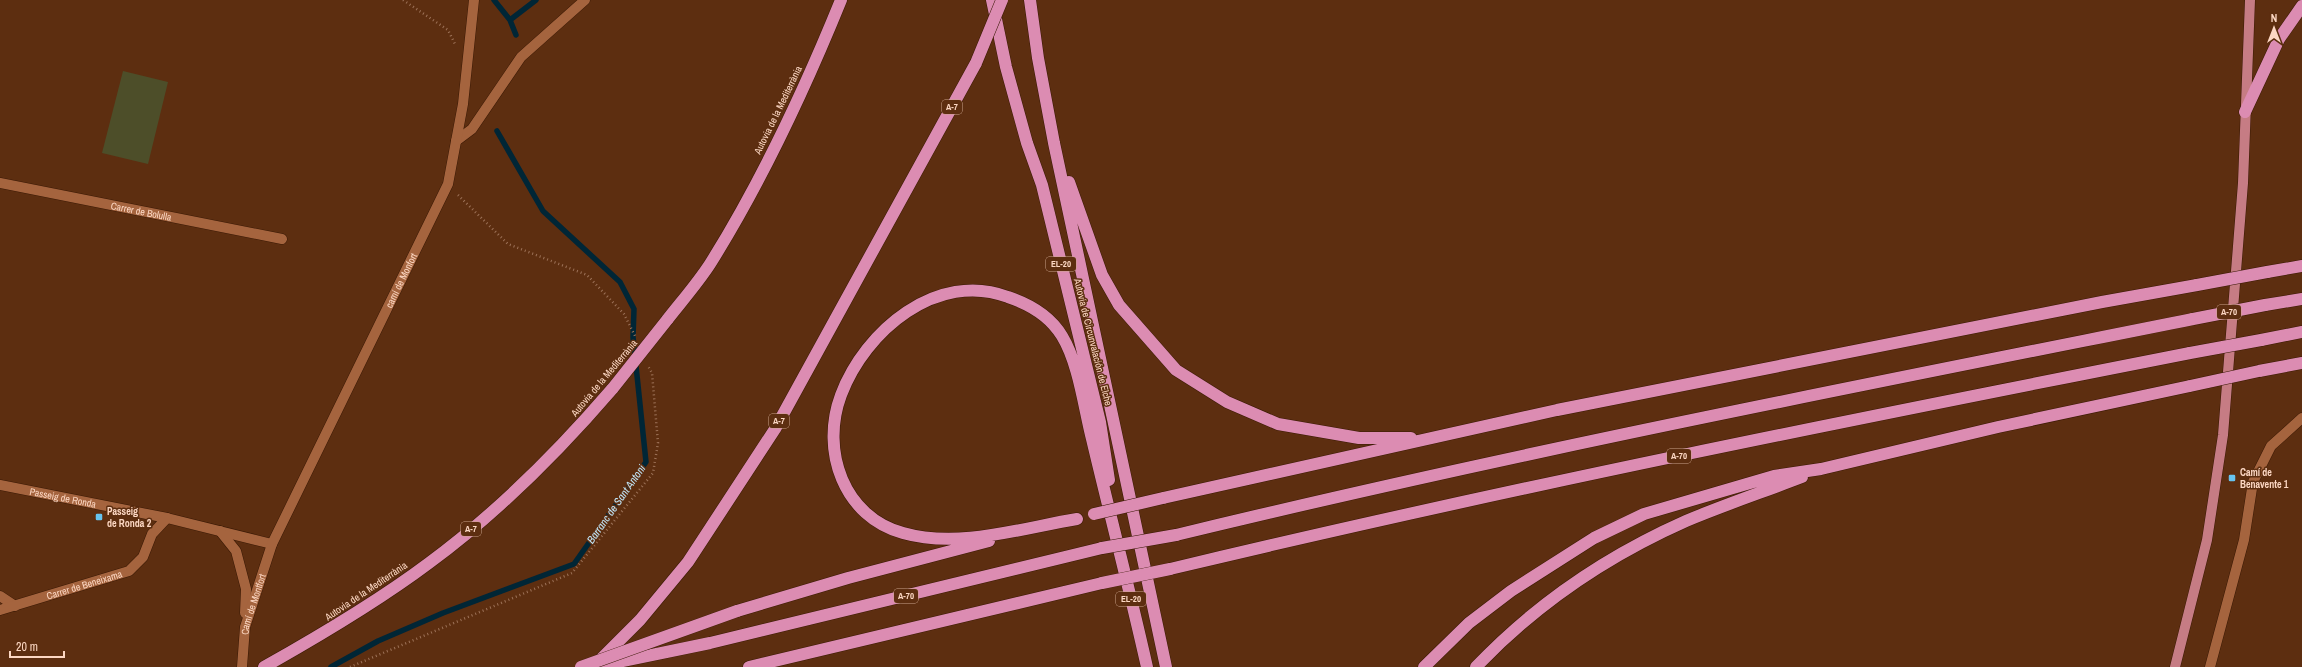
<svg xmlns="http://www.w3.org/2000/svg" width="2302" height="667" viewBox="0 0 2302 667" font-family="'Archivo Narrow',sans-serif">
<style>
.green{fill:#4d4e29}
.lines{fill:none;stroke-linecap:round;stroke-linejoin:round}
.stream{stroke:#002636;stroke-width:5.5}
.minor-casing{stroke:#3a1905;stroke-width:11}
.major-casing{stroke:#3a1905;stroke-width:11}
.highway-casing{stroke:#3a1905;stroke-width:13}
.path{stroke:#9d7258;stroke-width:2.5;stroke-dasharray:1 3;stroke-linecap:butt}
.minor{stroke:#a5643e;stroke-width:10}
.major{stroke:#c67c84;stroke-width:10}
.highway{stroke:#dc8cb2;stroke-width:12}
.highway-bridge-casing{stroke:#3a1905;stroke-width:13;stroke-linecap:butt}
.highway-bridge{stroke:#dc8cb2;stroke-width:12}
.poi-dot{fill:#67c4ef;stroke:#5d2e10;stroke-width:1.5}
.labels{text-anchor:middle;dominant-baseline:central;stroke-width:3;stroke-linejoin:round;paint-order:stroke}
.shield{fill:#5d2e10;stroke:#cca48d;stroke-width:1}
.shield-label{font-size:9px;font-weight:bold;fill:#fcd7c3}
.street-label{font-size:10px;fill:#fcd7c3;stroke:#5d2e10}
.poi-label{font-size:10px;font-weight:bold;fill:#fcd7c3;stroke:#5d2e10;text-anchor:start}
.water-label{font-size:11px;font-style:italic;fill:#c3e8fb;stroke:#5d2e10}
</style>
<rect width="100%" height="100%" fill="#5d2e10"/>
<!-- green -->
<path class="green" d="M123,71L168,82L148,164L102,153Z"/>
<g class="lines">
<!-- stream -->
<path class="stream" d="M494,0L510,20
M516,35L510,20L536,0
M331,667L378,641L443,613L574,564L646,462L633,337L634,309L620,282L543,211L497,131"/>
<!-- minor casing -->
<g class="minor-casing">
<g id="minor">
<path d="M456,141L472,129L521,57L585,0"/>
<path id="s1" d="M0,183L282,239"/>
<path id="s2" d="M0,485L167,518L272,544"/>
<path d="M220,531L236,551L246,589L245,613"/>
<path d="M0,596L15,606"/>
<path id="s3" d="M0,610L129,571L143,557L152,534L167,518"/>
<path id="s4" d="M242,667L245,627L272,544L448,184L463,104L474,0"/>
<path d="M2210,667L2244,540L2253,482L2271,446L2302,418"/>
</g>
</g>
<!-- major casing -->
<g class="major-casing">
<path id="major" d="M2175,667L2207,540L2223,435L2243,183L2250,0"/>
</g>
<!-- highway casing -->
<g class="highway-casing">
<path id="highway" d="M992,0L1006,67L1027,143L1042,185L1100,422L1109,480
M1030,0L1038,58L1054,143L1166,667
M2245,112L2279,39L2302,6
M1069,182L1102,275L1119,305L1176,370L1227,402L1278,424L1359,438H1411
M2267,272L2302,266
M2265,305L2302,299
M667,320C681,302 697,284 710,264C762,181 804,91 841,0
M2261,340L2302,332
M2259,371L2302,363
M1163,498L1557,410L2102,302L2197,285
M1077,519C1022,528 959,549 903,533C844,517 820,451 841,395C865,331 937,270 1008,297C1029,304 1050,316 1062,336C1079,364 1084,408 1092,439C1110,515 1130,591 1147,667
M1176,535C1513,453 1853,387 2193,319
M1170,569C1508,488 1849,420 2190,353
M737,611L848,578L989,541
M598,662L640,620L688,562L775,429L976,63
M264,667C321,635 377,602 429,563C497,513 558,452 613,388
M594,667L710,643L1102,548
M749,667L1102,583
M1424,667L1469,623L1511,591L1594,538L1644,514L1774,476L1821,469L1998,427L2190,386
M1476,667C1535,605 1607,556 1686,521C1724,505 1763,492 1802,477"/>
</g>
<!-- path -->
<path class="path" d="M403,0L448,30L455,44
M458,195L508,244L587,275L624,314L635,336
M350,667L572,573L653,473L658,443L652,373L648,366"/>
<!-- minor -->
<use href="#minor" class="minor"/>
<!-- major -->
<use href="#major" class="major"/>
<!-- highway -->
<use href="#highway" class="highway"/>
<!-- highway-bridge casing -->
<g class="highway-bridge-casing">
<path id="highway-bridge" d="M976,63L1002,0
M2197,285L2267,272
M2193,319L2265,305
M2190,353L2261,340
M2190,386L2259,371
M613,388L667,320
M1094,514L1163,498
M1102,548L1176,535
M1102,583L1170,569
M581,667L737,611"/>
</g>
<!-- highway-bridge -->
<use href="#highway-bridge" class="highway-bridge"/>
</g>
<!-- markers -->
<g class="poi-dot">
<rect x="2228" y="474" width="8" height="8" rx="2"/>
<rect x="95" y="513" width="8" height="8" rx="2"/>
</g>
<g class="labels">
<!-- shield labels -->
<g class="shield">
<rect x="942" y="100" width="20" height="14" rx="3"/>
<rect x="1046" y="257" width="30" height="14" rx="3"/>
<rect x="2217" y="305" width="24" height="14" rx="3"/>
<rect x="769" y="414" width="20" height="14" rx="3"/>
<rect x="1667" y="449" width="24" height="14" rx="3"/>
<rect x="461" y="522" width="20" height="14" rx="3"/>
<rect x="894" y="589" width="24" height="14" rx="3"/>
<rect x="1116" y="592" width="30" height="14" rx="3"/>
</g>
<g class="shield-label">
<text x="952" y="107">A-7</text>
<text x="1061" y="264">EL-20</text>
<text x="2229" y="312">A-70</text>
<text x="779" y="421">A-7</text>
<text x="1679" y="456">A-70</text>
<text x="471" y="529">A-7</text>
<text x="906" y="596">A-70</text>
<text x="1131" y="599">EL-20</text>
</g>
<!-- street labels -->
<g class="street-label">
<text transform="translate(778 110) rotate(-64)">Autovia de la Mediterrània</text>
<text stroke="none"><textPath href="#s1" startOffset="144">Carrer de Bolulla</textPath></text>
<text stroke="none"><textPath href="#s4" startOffset="421">camí de Monfort</textPath></text>
<text transform="translate(1093 342) rotate(76)">Autovía de Circunvalación de Elche</text>
<text transform="translate(604 378) rotate(-50)">Autovia de la Mediterrània</text>
<text stroke="none"><textPath href="#s2" startOffset="64">Passeig de Ronda</textPath></text>
<text stroke="none"><textPath href="#s3" startOffset="88">Carrer de Beneixama</textPath></text>
<text transform="translate(366 591) rotate(-34)">Autovia de la Mediterrània</text>
<text stroke="none"><textPath href="#s4" startOffset="64">Camí de Montfort</textPath></text>
</g>
<!-- poi labels -->
<g class="poi-label">
<text x="2240" y="472">Camí de<tspan x="2240" dy="12">Benavente 1</tspan></text>
<text x="107" y="511">Passeig<tspan x="107" dy="12">de Ronda 2</tspan></text>
</g>
<!-- water labels -->
<g class="water-label">
<text transform="translate(616 504) rotate(-55)">Barranc de Sant Antoni</text>
</g>
</g>
<!-- north arrow -->
<g transform="translate(2274 28)" stroke="#5d2e10" stroke-width="3" paint-order="stroke">
<path d="M0-3L7 15L0 10L-7 15Z" fill="#fcd7c3"/>
<text y="-6" font-size="11" font-weight="bold" text-anchor="middle" fill="#fcd7c3">N</text>
</g>
<!-- scale -->
<path d="M10 651v6h54v-6" fill="none" stroke="#fcd7c3" stroke-width="2"/>
<text x="16" y="651" font-size="12" fill="#fcd7c3" stroke="#5d2e10" stroke-width="3" paint-order="stroke">20 m</text>
</svg>
